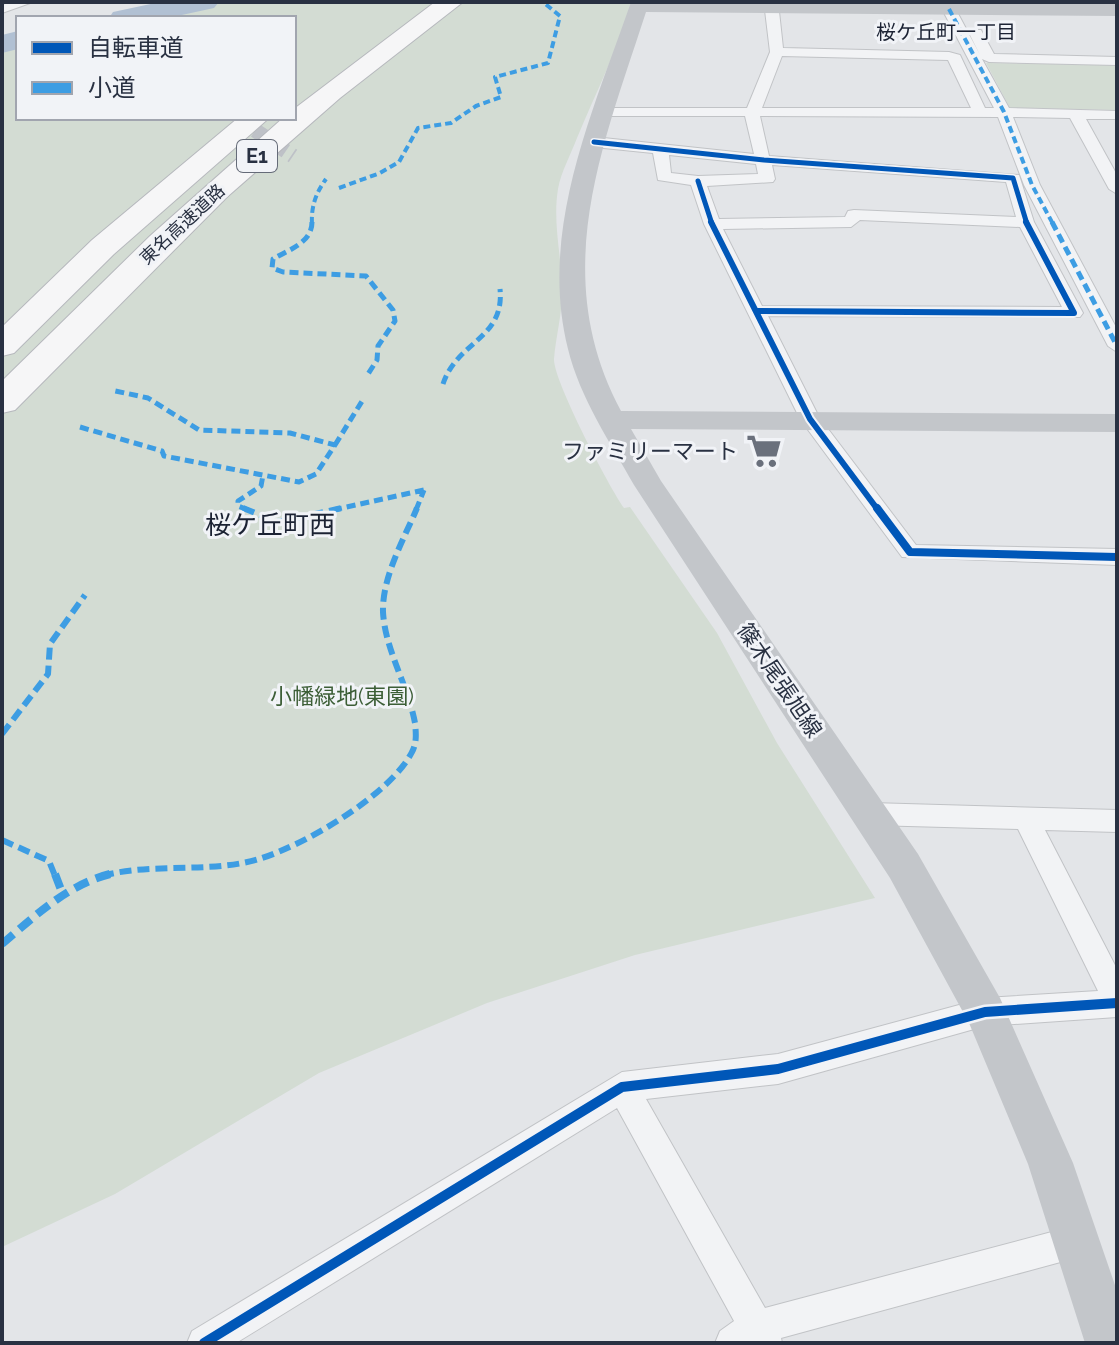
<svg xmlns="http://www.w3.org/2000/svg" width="1119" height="1345" viewBox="0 0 1119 1345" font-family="Raleway,'Noto Sans JP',sans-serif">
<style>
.green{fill:#d3dcd3}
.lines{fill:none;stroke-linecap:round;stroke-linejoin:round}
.river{fill:#b1c0d3;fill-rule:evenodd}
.street-tunnel{stroke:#bec1c7;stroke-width:15;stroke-dasharray:15 7;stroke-linecap:butt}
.street-casing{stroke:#c1c3c6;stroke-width:2}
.highway-casing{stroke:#b6b8bd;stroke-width:2}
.street{fill:#f2f3f5;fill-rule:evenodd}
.secondary{fill:#c3c6ca;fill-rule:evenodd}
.highway{fill:#f6f6f7;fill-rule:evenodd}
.quiet-far3{stroke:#3d9de3;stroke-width:4;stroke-dasharray:7 4;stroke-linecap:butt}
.quiet-far2{stroke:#3d9de3;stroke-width:5;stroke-dasharray:9 5;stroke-linecap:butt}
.quiet-far1{stroke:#3d9de3;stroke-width:6;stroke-dasharray:12 6;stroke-linecap:butt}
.quiet{stroke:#3d9de3;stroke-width:8;stroke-dasharray:15 8;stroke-linecap:butt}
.cycleway-far3-casing{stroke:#f1f3f7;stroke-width:8}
.cycleway-far2-casing{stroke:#f1f3f7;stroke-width:10}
.cycleway-far1-casing{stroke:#f1f3f7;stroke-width:13}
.cycleway-casing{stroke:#f1f3f7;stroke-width:15}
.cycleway-far3{stroke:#0057b8;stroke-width:5}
.cycleway-far2{stroke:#0057b8;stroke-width:6}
.cycleway-far1{stroke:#0057b8;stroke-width:8}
.cycleway{stroke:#0057b8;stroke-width:10}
.labels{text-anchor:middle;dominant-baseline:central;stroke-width:6;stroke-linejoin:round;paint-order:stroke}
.far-street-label{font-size:18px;fill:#293142;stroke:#f1f3f7}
.far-neighbourhood-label{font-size:20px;fill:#1b2233;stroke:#f1f3f7}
.shield{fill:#f1f3f7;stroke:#656b78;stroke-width:2}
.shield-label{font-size:20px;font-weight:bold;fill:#293142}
.poi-label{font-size:22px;fill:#293142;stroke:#f1f3f7;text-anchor:end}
.street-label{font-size:22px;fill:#293142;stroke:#f1f3f7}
.park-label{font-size:22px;fill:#3c5e36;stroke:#f1f3f7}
.quarter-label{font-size:26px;fill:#1b2233;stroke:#f1f3f7}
</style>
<rect width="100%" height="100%" fill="#e3e5e8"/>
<!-- green -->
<path class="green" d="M196,2H631C618,50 596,92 577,138C571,154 561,172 558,189C553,220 560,250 562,281C564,307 556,335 554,359C553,380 609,487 624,508L630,507L717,633L777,743L875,898L635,955L487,1003L319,1073L115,1194L2,1247V41L18,38V118H294V18H114Z
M986,63L1117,65V110L1010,108Z"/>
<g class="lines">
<!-- river -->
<path class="river" d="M160,2H219L214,8L168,18H109L113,12Z
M18,31V49L2,53V35Z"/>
<!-- street-tunnel -->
<path class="street-tunnel" d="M237,118L293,156"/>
<!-- street casing -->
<g class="street-casing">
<path id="street" d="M12,2H33L2,13V5Z
M764,2H778L783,48L949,52L960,55L985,108H994L942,9L944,6H954L980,55L969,33L971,30H981L994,54L1117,57V65L989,62L982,59L1009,108L1117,111V119H1086L1117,175V194L1109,189L1070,118L1013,117L1040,185L1117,329V352L1108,346L1024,185L998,117L760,116L769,156L1019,175L1034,222L1083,313L1080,317L768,316L819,417L916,545L1117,549V565L902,557L800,419L704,224L691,185L658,180L653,153L594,147L586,142L594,137L754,154L745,116H604L597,112L604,108H747L770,52ZM782,56L948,60L971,108H762ZM669,155L756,164L758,174L698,176L671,173ZM772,165L1006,182L1016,217L854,210L848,211L845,217L719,219L707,186L773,182L775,179ZM860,220L1020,227L1062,307L762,306L723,229L851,227Z
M871,803L1117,810V832L1045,830L1117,969V1017L985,1026L778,1084L646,1099L765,1308L1078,1225L1090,1230L1095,1242L1090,1254L781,1338L782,1343H715L720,1331L734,1321L617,1108L236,1343H187L192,1331L622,1072L778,1054L985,998L1098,991L1018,829L871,825L862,822L858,814L862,806Z"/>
</g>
<!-- highway casing -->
<g class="highway-casing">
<path id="highway" d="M435,2H463L340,98L227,197L15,410L2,413V381L150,236L283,118H294V109Z
M238,118H269L114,254L14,353L2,356V327L92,240Z"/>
</g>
<!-- street -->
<use href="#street" class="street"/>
<!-- secondary -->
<path class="secondary" d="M631,2L1117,4V16L646,12C602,148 548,274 621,411L1117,414V432L631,429L661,481L918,854L1000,998L1073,1163L1117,1291V1343H1085L1028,1164L969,1023L890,878L634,485C610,442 580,398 568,349C538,230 593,112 631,2Z"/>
<!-- highway -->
<use href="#highway" class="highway"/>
<!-- quiet-far3 -->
<path class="quiet-far3" d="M949,9L1004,112L1032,185L1053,224
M339,188L380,173L399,162L418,128L451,123L476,106L501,97L495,77L548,63L560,16L543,2
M312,224C311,206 316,193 326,179"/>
<!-- quiet-far2 -->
<path class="quiet-far2" d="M312,222C312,243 288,250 273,259L272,268L283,272L366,276L393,310L395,321L378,346L377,360L368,374
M1052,222L1117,346
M443,384C457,341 505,339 500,289
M80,427L162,451L164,456L299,482L316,474L335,445L290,433L199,430L148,398L111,390
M335,445L364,398
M248,510L238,506V501L261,486L263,475
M333,510L424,490
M416,510L424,490"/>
<!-- quiet-far1 -->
<path class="quiet-far1" d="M243,508L278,522L342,508
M2,734L48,674L50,644L85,595
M2,840L49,861L55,876
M102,876C153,862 209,874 259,859C305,845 390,795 412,752C417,743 416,733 415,723C408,685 385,650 383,612C382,577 404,539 417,508"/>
<!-- quiet -->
<path class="quiet" d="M55,874L63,895
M2,944C35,916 67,885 110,874"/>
<!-- cycleway-far3 casing -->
<g class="cycleway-far3-casing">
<path id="cycleway-far3" d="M594,142L764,160L1013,178L1027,224
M698,181L712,224"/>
</g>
<!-- cycleway-far2 casing -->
<g class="cycleway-far2-casing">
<path id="cycleway-far2" d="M711,222L810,419L878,510
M756,311L1074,313L1026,222"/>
</g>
<!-- cycleway-far1 casing -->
<g class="cycleway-far1-casing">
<path id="cycleway-far1" d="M877,508L910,552L1117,557"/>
</g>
<!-- cycleway casing -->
<g class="cycleway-casing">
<path id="cycleway" d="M204,1343L622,1087L778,1069L985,1012L1117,1003"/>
</g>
<!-- cycleway-far3 -->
<use href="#cycleway-far3" class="cycleway-far3"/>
<!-- cycleway-far2 -->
<use href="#cycleway-far2" class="cycleway-far2"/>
<!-- cycleway-far1 -->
<use href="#cycleway-far1" class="cycleway-far1"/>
<!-- cycleway -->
<use href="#cycleway" class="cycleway"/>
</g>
<!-- icons -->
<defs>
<g id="supermarket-bare" transform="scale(2.76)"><path d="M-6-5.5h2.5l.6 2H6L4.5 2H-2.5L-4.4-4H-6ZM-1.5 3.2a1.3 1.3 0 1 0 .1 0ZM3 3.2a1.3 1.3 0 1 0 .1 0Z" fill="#6a707c" stroke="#f1f3f7" stroke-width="2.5" paint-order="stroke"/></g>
</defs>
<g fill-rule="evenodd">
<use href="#supermarket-bare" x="764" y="451"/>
</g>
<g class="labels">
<!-- far-street labels -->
<g class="far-street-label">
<text transform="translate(182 224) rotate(-43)">東名高速道路</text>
</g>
<!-- far-neighbourhood labels -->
<g class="far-neighbourhood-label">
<text x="946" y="32">桜ケ丘町一丁目</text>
</g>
<!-- shield labels -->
<rect class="shield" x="237" y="140" width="40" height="32" rx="6"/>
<g class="shield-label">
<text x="257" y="156">E1</text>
</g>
<!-- poi labels -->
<g class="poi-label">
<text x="738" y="451">ファミリーマート</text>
</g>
<!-- street labels -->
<g class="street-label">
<text transform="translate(780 680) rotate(56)">篠木尾張旭線</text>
</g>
<!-- park labels -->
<g class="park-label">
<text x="342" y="696">小幡緑地(東園)</text>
</g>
<!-- quarter labels -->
<g class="quarter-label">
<text x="270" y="525">桜ケ丘町西</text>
</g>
</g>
<!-- border -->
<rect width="1119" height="1345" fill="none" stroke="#293142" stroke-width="8"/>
<!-- legend -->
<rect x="16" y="16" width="280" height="104" fill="#f1f3f7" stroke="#a1a5af" stroke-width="2"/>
<rect x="32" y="42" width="40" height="12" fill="#0057b8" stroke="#a1a5af" stroke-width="2"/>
<text x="88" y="56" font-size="24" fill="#293142">自転車道</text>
<rect x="32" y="82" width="40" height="12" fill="#3d9de3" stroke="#a1a5af" stroke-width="2"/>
<text x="88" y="96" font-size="24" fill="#293142">小道</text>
</svg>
